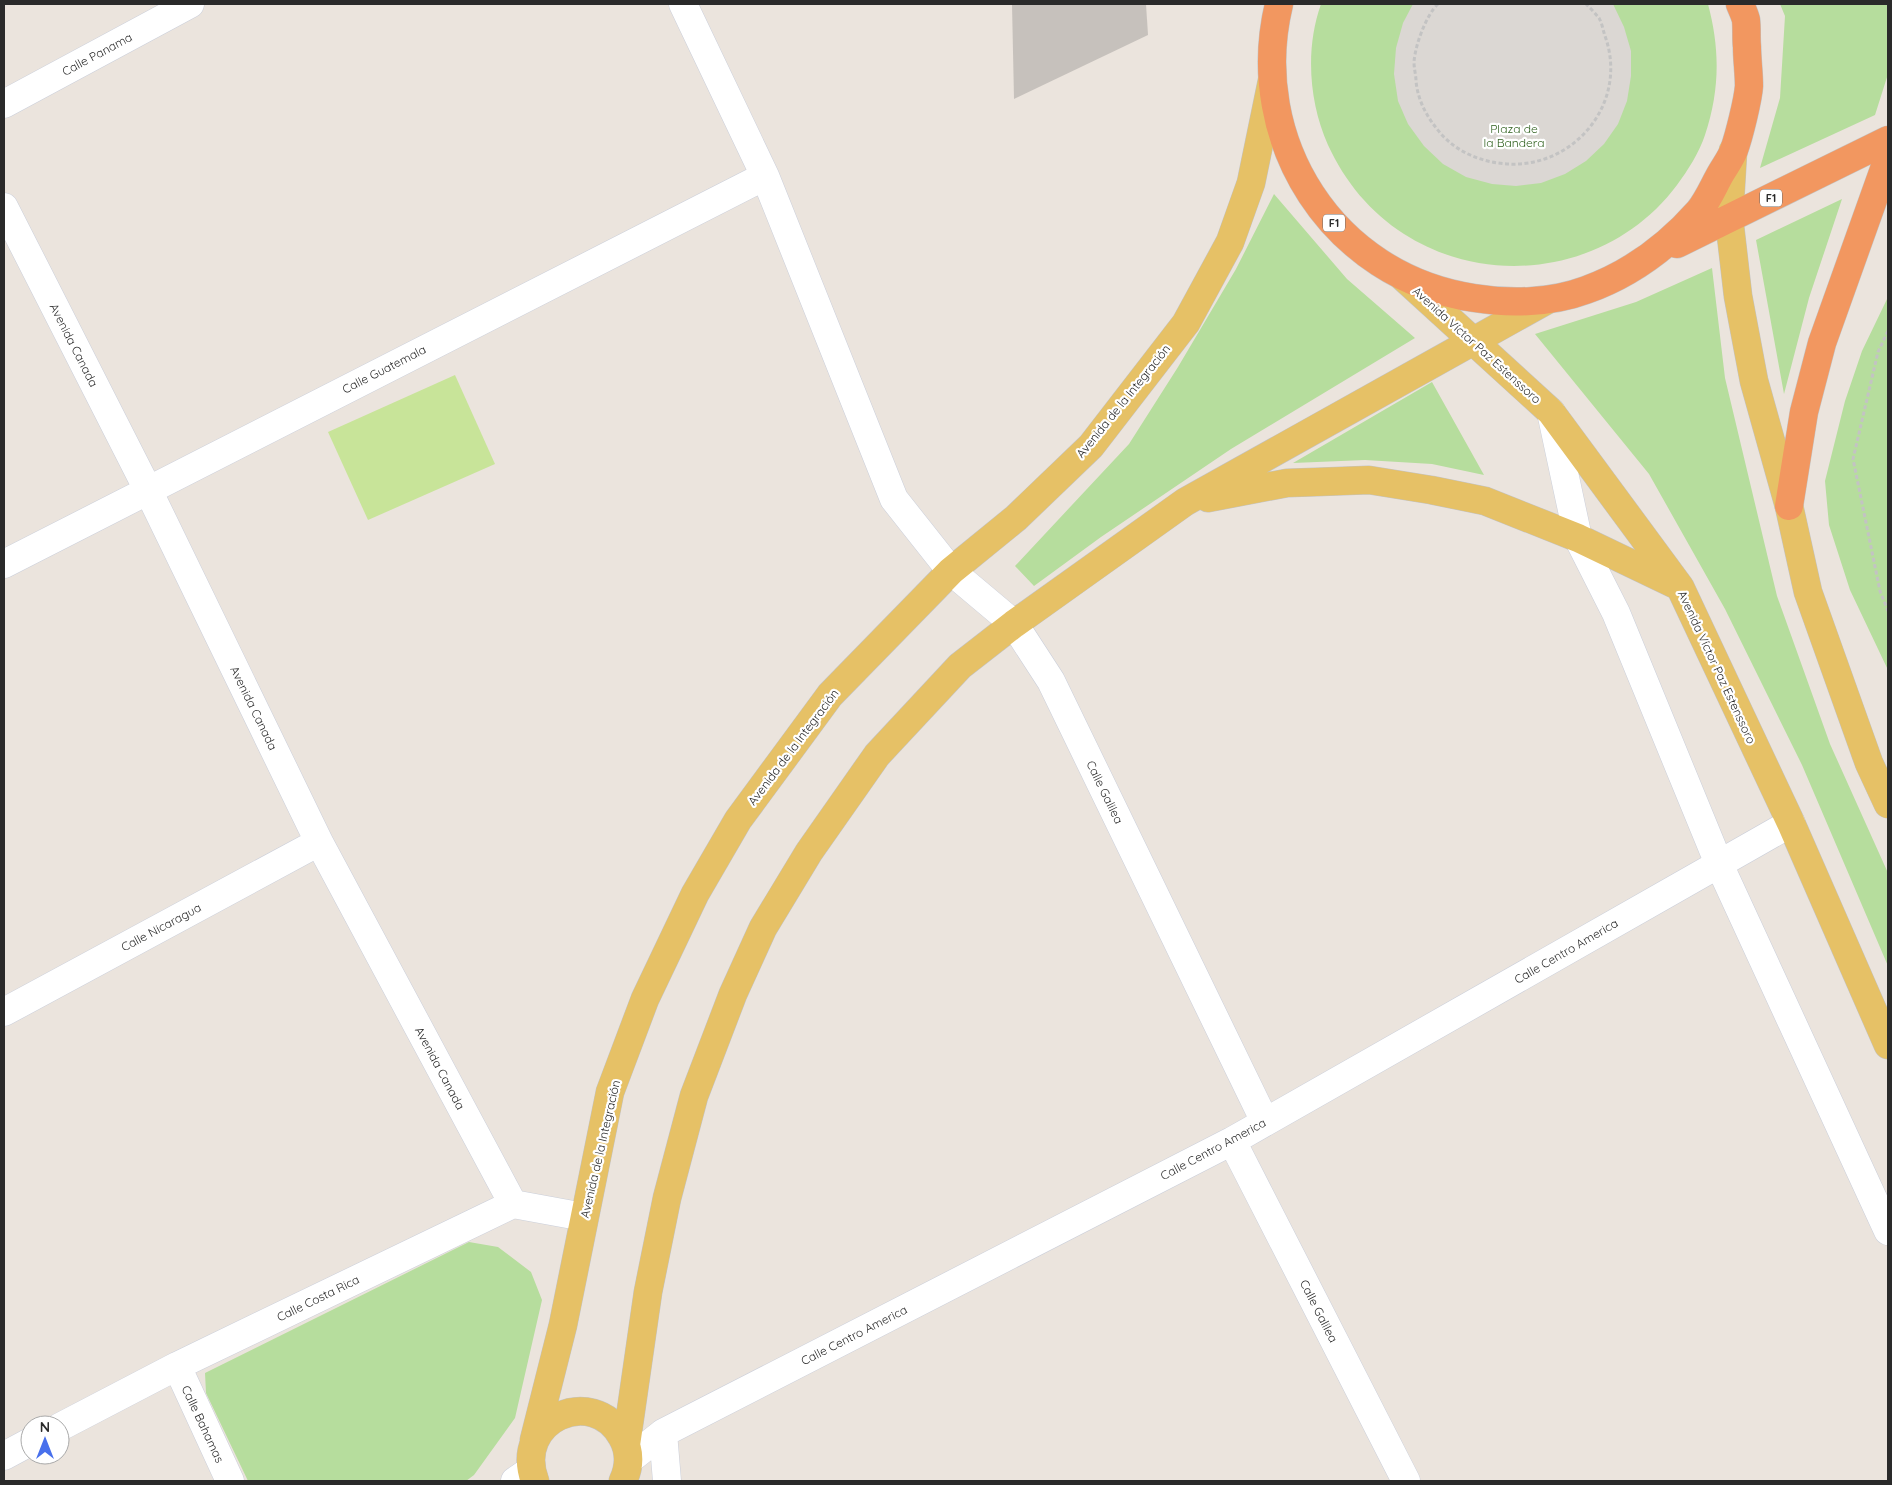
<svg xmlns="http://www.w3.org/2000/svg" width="1892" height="1485" viewBox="0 0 1892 1485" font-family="Quicksand,sans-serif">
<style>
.green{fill:#b6dd9d}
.pitch{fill:#c8e499}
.plaza{fill:#dbd7d3}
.building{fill:#c6c1bc}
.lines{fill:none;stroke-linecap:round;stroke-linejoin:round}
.minor-casing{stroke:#cbcfda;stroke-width:29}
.major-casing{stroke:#c3c3c3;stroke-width:29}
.highway-casing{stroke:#c3c3c3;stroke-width:29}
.path{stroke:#c3c3c3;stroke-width:3;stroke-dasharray:4 2.5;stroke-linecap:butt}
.minor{stroke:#fff;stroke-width:28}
.major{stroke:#e6c166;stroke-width:28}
.highway{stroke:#f29760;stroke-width:28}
.labels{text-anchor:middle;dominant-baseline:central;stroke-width:4.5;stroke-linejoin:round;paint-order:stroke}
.shield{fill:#fff;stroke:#6a6a6a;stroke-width:1}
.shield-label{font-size:11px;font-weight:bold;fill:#2a2a2a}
.street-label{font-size:12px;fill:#2a2a2a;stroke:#fff}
.park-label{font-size:12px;fill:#30611f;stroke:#fff}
</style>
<rect width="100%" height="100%" fill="#ebe4dd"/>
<!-- green -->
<path class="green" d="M1321,4H1708C1720,49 1720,90 1705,135C1699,153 1688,170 1677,185C1614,270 1493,291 1404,234C1370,212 1345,182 1328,145C1309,102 1305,49 1321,4Z
M1780,4H1888V74L1875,115L1760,168L1780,98L1785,16Z
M1274,194L1347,279L1415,338L1231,449L1101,537L1034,586L1015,566L1129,444L1178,367L1236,269Z
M1842,199L1809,298L1784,394L1756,240Z
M1712,268L1725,378L1777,596L1830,744L1888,873V966L1802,765L1725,609L1649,474L1535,334L1636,302Z
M1888,297V670L1850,590L1829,525L1825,481L1845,401L1862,351Z
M1432,382L1484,475L1432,464L1365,460L1293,463Z
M469,1242L498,1247L531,1272L542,1300L515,1418L474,1475L466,1481H248L206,1393L205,1373Z"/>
<!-- pitch -->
<path class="pitch" d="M455,375L495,464L368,520L328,432Z"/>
<!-- plaza -->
<path class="plaza" d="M1413,4H1613L1624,27L1631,51V76L1627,101L1618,124L1604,144L1586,161L1565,174L1541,183L1516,186L1492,184L1466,177L1443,164L1424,146L1408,124L1398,101L1394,74L1396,48L1403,23Z"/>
<!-- building -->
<path class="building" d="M1012,4H1146L1148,35L1014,99Z"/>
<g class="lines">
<!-- minor casing -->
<g class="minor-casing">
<path id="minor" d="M683,4L765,176L894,499L951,571L1014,624L1051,681L1265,1122
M4,104L190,4
M4,207L148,490L319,842L513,1204
M1551,412L1578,538L1616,613L1719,864L1888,1231
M4,564L765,176
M4,1012L319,842
M1232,1141L1406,1481
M177,1366L230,1481
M60,1427L177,1366L513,1204L584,1217
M663,1433L667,1481
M4,1456L30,1442
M629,1460L663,1433L1232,1141L1791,823
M515,1481L531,1470"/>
</g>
<!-- major casing -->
<g class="major-casing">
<path id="major" d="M1733,151L1729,218L1738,296L1754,381L1789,506L1808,592L1869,763L1888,804
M1403,277L1551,412L1680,587L1791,823L1888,1045
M1208,498L1287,483L1316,482L1369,480L1431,490L1485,501L1578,538L1676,585
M534,1440L563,1325L610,1092L645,999L695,894L738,820L830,695L951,571L1016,518L1091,446L1186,323L1230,242L1251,183L1272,81
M626,1445L648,1292L667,1198L694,1096L733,994L763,928L809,852L877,755L960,666L1014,624L1185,502L1547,300
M535,1481C512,1420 593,1384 622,1437C630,1451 630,1466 623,1481"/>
</g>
<!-- highway casing -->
<g class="highway-casing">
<path id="highway" d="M1279,4C1246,141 1333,277 1474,298C1510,304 1551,303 1586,290C1631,274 1668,246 1699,211C1708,200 1714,185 1721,173C1725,166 1731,158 1734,150C1739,136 1748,100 1749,86C1749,73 1747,59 1747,47C1746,38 1747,29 1746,20C1745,15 1742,9 1740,4
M1677,244L1888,140
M1789,506L1804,412L1822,343L1888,158"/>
</g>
<!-- path -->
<path class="path" d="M1438,4C1426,15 1415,46 1414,62C1414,69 1416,75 1416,81C1418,102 1428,119 1442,135C1457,151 1477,160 1498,163C1570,174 1630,105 1605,36C1603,30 1602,23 1599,18C1595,13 1590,8 1586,4
M1888,331L1878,352L1853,459L1880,591L1888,611"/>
<!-- minor -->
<use href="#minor" class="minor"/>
<!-- major -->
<use href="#major" class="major"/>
<!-- highway -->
<use href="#highway" class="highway"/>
</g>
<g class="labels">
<!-- shield labels -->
<g class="shield">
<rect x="1760" y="189.5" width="22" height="17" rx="4"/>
<rect x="1323" y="214.5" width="22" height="17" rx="4"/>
</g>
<g class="shield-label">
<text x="1771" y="198">F1</text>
<text x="1334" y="223">F1</text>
</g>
<!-- street labels -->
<g class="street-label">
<text transform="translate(97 54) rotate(-28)">Calle Panama</text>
<text transform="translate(74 345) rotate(63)">Avenida Canada</text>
<text transform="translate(1477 345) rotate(42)">Avenida Víctor Paz Estenssoro</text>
<text transform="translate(384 369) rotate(-27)">Calle Guatemala</text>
<text transform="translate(1123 401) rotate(-51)">Avenida de la Integración</text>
<text transform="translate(1717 667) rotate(65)">Avenida Víctor Paz Estenssoro</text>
<text transform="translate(254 708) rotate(64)">Avenida Canada</text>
<text transform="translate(793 747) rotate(-53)">Avenida de la Integración</text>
<text transform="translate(1105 792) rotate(64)">Calle Galilea</text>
<text transform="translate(161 927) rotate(-28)">Calle Nicaragua</text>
<text transform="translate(1566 951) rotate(-30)">Calle Centro America</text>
<text transform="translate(440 1068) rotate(62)">Avenida Canada</text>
<text transform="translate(600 1149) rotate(-77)">Avenida de la Integración</text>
<text transform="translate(1213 1149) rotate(-28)">Calle Centro America</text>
<text transform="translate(318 1298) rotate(-26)">Calle Costa Rica</text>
<text transform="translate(1319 1311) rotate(63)">Calle Galilea</text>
<text transform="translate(854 1335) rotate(-27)">Calle Centro America</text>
<text transform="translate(203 1424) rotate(65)">Calle Bahamas</text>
</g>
<!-- park labels -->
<g class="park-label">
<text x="1514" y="128">Plaza de<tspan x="1514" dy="14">la Bandera</tspan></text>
</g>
</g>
<!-- border -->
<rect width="1892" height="1485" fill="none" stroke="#2a2a2a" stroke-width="10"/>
<!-- north arrow -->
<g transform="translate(45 1440)"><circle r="24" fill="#ffffff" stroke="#aaaaaa"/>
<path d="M0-4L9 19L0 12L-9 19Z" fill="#4870ec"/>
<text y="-8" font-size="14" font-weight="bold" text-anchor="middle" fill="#2a2a2a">N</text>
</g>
</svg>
